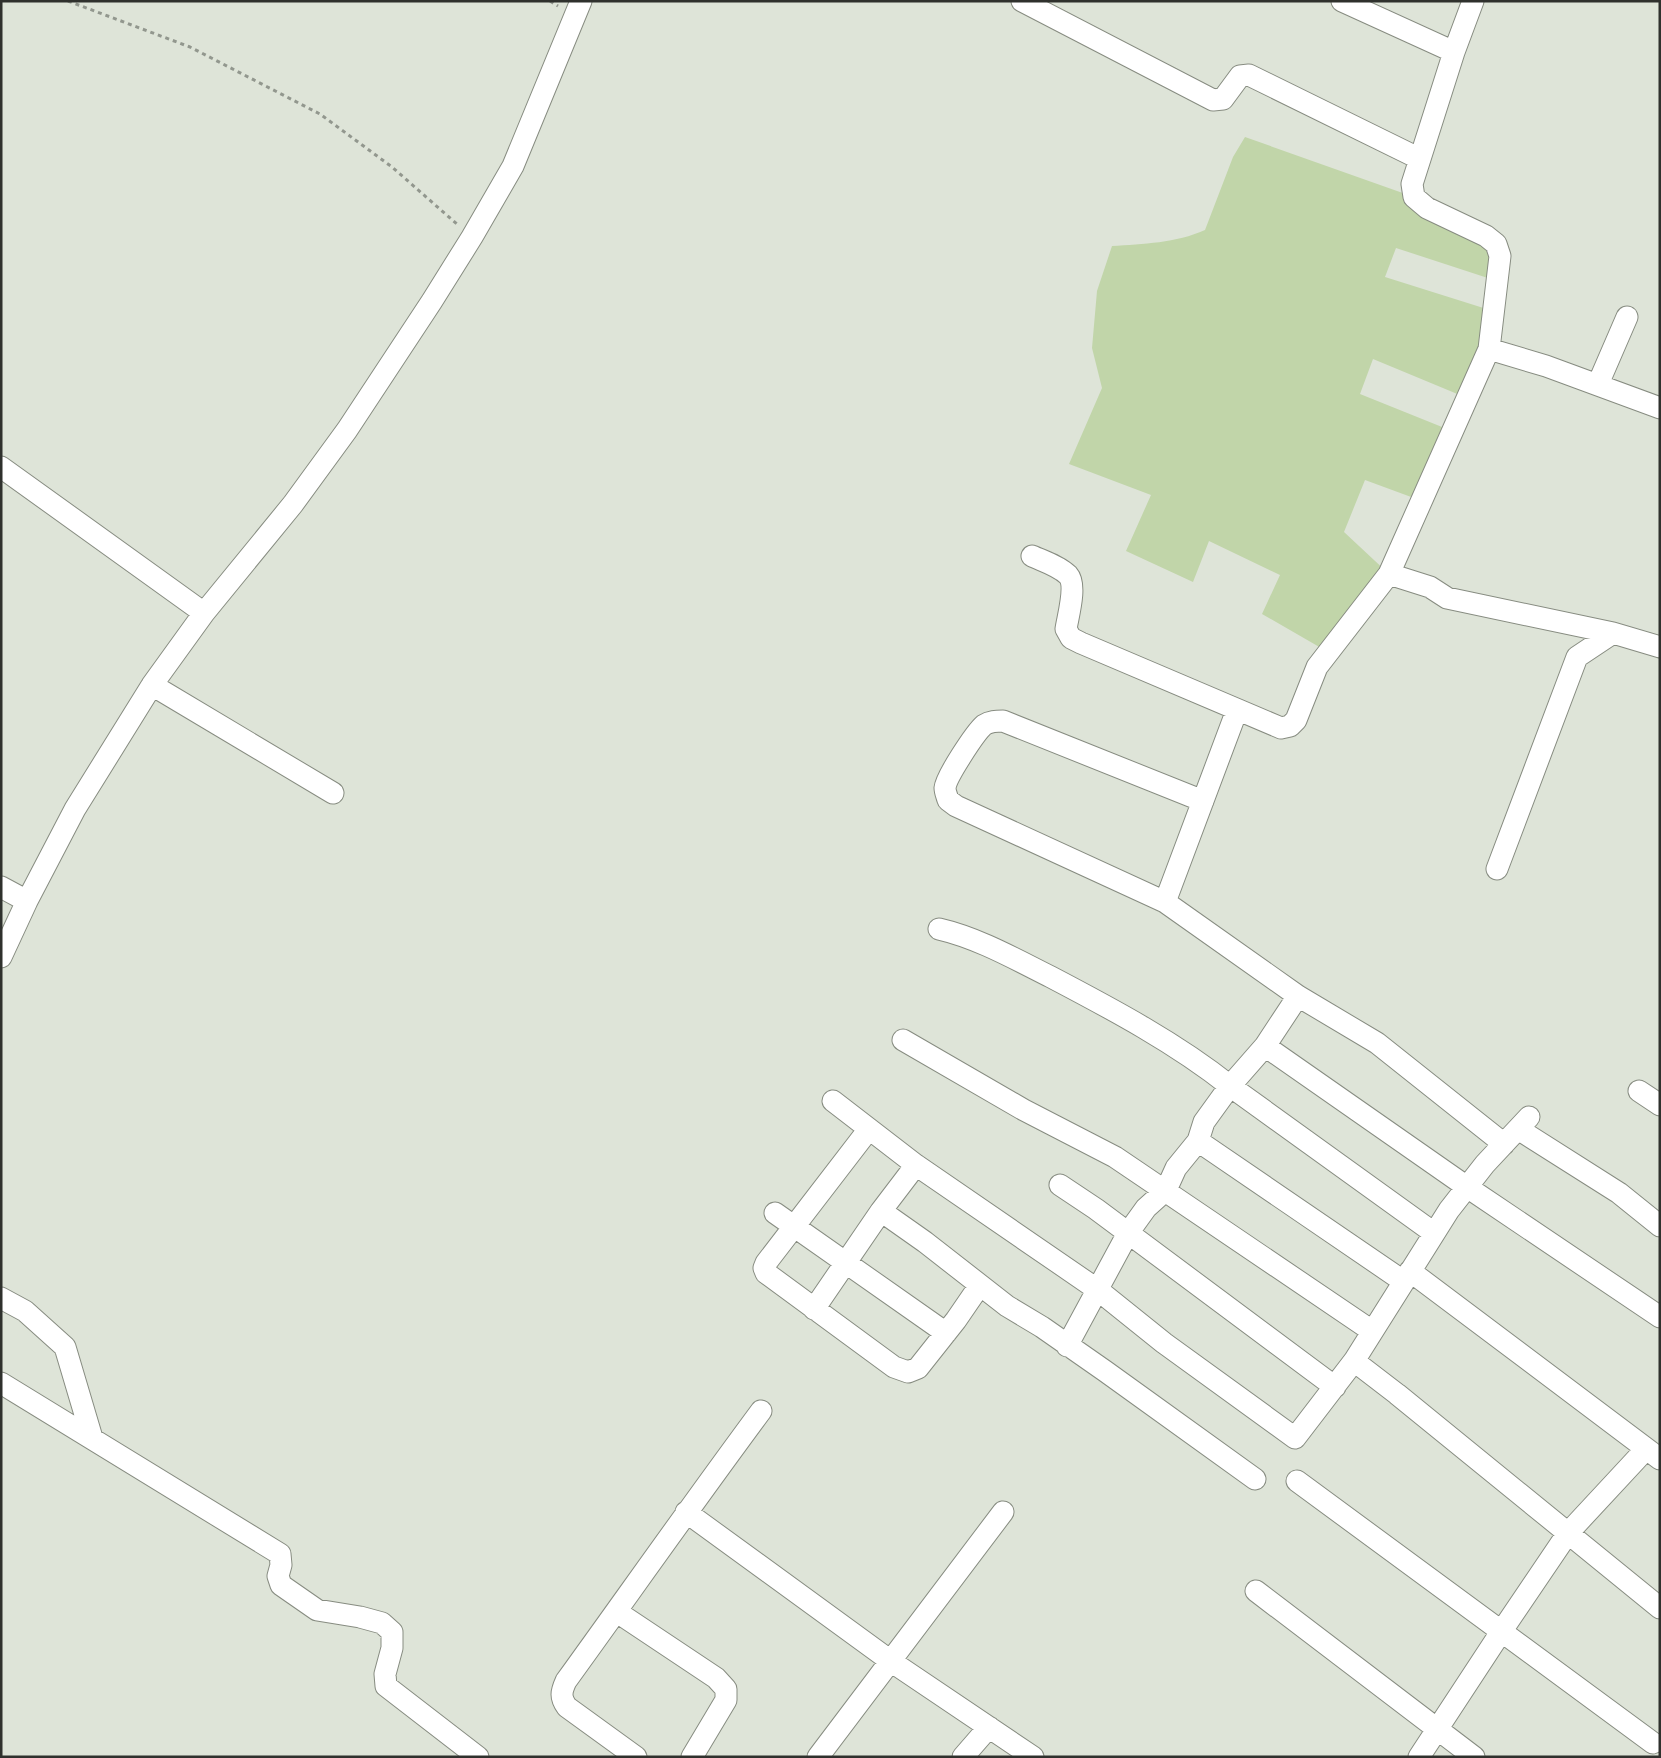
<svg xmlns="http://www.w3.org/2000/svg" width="1661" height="1758" viewBox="0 0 1661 1758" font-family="'Asap Condensed',sans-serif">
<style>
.green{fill:#c1d5a9}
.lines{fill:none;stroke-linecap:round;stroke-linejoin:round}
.street-casing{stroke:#878c81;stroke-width:23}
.path{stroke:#92978e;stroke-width:3;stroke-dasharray:4 4;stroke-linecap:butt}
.street{stroke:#fff;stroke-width:21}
</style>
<rect width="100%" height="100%" fill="#dee4d8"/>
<!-- green -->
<path class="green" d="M1245,137L1414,197L1486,236L1497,281L1396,248L1385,277L1493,311L1467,398L1373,359L1360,394L1452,431L1422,501L1365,480L1344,532L1389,574L1328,652L1262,614L1280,575L1209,541L1193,582L1126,551L1151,495L1069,464L1102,388L1092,348L1097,291L1112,246C1143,244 1176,243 1205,230L1233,157Z"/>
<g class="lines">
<!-- street casing -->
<g class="street-casing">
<path id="street" d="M1022,1L1213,100L1223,99L1240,76L1249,75L1420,159
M1342,1L1454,52
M1489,349L1546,366L1660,408
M1598,384L1627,317
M1,467L204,613
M1032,556C1043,561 1059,566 1068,575C1077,585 1068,616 1066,629L1071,638L1081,643L1281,728L1290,726L1296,720L1317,667L1389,574L1489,349L1500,256L1496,244L1486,236L1427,208L1414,197L1412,184L1454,52L1473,1
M1389,574L1430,587L1447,598L1613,633L1660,647
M152,685L333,793
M1203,801L1003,721C996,721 990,721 984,725C975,733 946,777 945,788C945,792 947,796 948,800L956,806L1165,902L1298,996L1377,1043L1504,1144
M1497,869L1577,657L1613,633
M1,887L27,901
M1165,902L1237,710
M939,929C978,938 1015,959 1051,977C1112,1009 1176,1043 1230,1086L1434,1233
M1,957L27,901L75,809L152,685L204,613L293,504L347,430L432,301L472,237L513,166L581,1
M903,1040L1024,1110L1115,1157L1372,1331
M1265,1046L1467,1187L1660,1317
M1639,1091L1660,1105
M833,1101L916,1165L1098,1290L1164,1343L1295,1438L1354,1361L1449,1210L1485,1164L1529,1117
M869,1129L766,1263L764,1268L766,1273L894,1367L908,1372L918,1368L956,1320L980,1285
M1518,1129L1619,1193L1660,1226
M1198,1141L1403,1281
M1060,1185L1096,1209L1335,1387
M881,1211L925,1242L1007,1306L1042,1327L1105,1371L1255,1479
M775,1213L946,1333
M1410,1271L1660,1459
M1,1298L25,1311L65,1347L92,1438
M814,1309L881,1211L916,1165
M1067,1346L1128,1233L1146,1208L1166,1190L1176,1168L1198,1141L1204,1122L1230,1086L1265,1046L1298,996
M1354,1361L1397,1394L1660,1608
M1,1383L280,1554L281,1565L278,1576L281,1585L317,1610L360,1617L382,1623L392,1632V1648L385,1674L386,1686L478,1757
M1297,1481L1653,1743
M686,1512L892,1662L1033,1757
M1256,1591L1474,1757
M617,1612L716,1678L726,1689V1700L692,1757
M636,1757L567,1707C560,1697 561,1692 566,1681C631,1591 695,1500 761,1411
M818,1757L1003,1512
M963,1757L989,1727
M1419,1757L1501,1632L1568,1533L1646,1449"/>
</g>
<!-- path -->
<path class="path" d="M68,1L190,47L320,114L392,167L458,225
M550,1L558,6"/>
<!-- street -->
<use href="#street" class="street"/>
</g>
<!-- border -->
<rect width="1661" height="1758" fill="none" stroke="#2f312d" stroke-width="5"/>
</svg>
